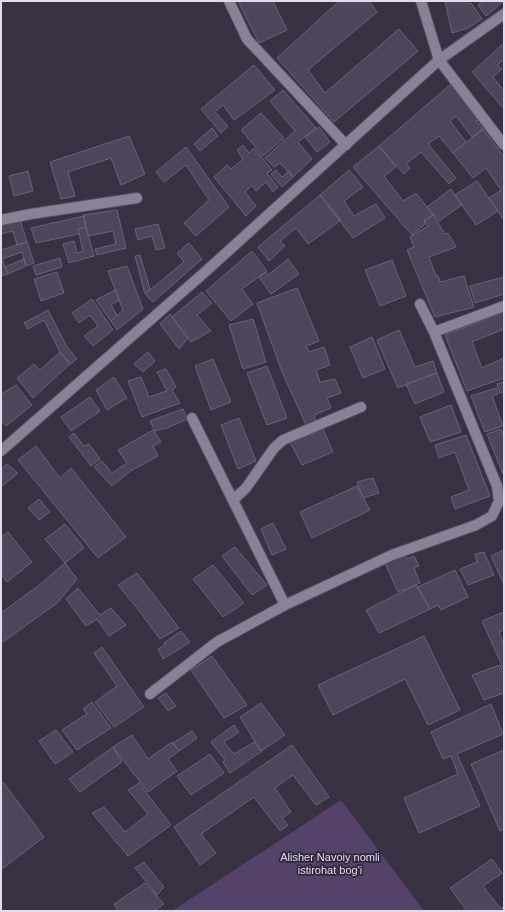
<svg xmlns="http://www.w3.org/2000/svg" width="505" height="912" viewBox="0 0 505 912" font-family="Helvetica,sans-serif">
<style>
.green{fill:#54426a}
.building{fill:#4e455a;stroke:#6b6278}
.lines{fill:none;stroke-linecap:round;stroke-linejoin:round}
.minor-casing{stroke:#564f5f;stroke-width:12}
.minor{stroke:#8a8197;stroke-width:10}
.labels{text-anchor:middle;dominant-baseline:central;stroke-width:3.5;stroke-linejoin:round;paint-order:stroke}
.park-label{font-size:11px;fill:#e6def2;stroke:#2e2639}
</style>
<rect width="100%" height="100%" fill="#383043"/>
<!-- green -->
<path class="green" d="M341,800L424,911H172Z"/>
<!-- building -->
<path class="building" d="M238,1H273L287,30L259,43Z
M339,1H369L377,12L308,70L325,93L399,29L418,51L334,122L277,58Z
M445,1H465L466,4L471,3L482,19L468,28L452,33Z
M483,1H504L486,16L478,5Z
M504,43V60L497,65L502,69L493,77L504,91V109L472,72Z
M254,65L275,90L234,120L223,105L215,112L228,126L221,133L201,109Z
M451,84L480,119L476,121L483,129L472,137L456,116L450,121L466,142L453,153L439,136L428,144L456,178L449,184L421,152L406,164L410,168L404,174L379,146Z
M283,90L316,128L298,142L312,159L293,177L280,163L274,167L265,158L295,131L270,101Z
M261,113L284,138L263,156L241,130Z
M319,127L330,142L317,152L305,137Z
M212,128L218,136L200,151L194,144Z
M483,129L504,157V218L503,219L489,198L501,190L486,168L473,178L453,153Z
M129,136L145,174L121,185L111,158L68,172L75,196L61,199L50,162Z
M243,145L249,153L254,148L272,170L267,173L278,187L273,192L266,182L256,191L252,185L245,192L256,206L246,216L214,177L227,165L231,169L243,159L237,150Z
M379,146L396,167L384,176L403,201L416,193L433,215L424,221L425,224L412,235L353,167Z
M186,147L229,207L196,236L184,223L209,200L186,165L164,182L156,172Z
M276,170L282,177L289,171L293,177L282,187L271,174Z
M349,170L363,187L344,201L354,216L376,204L385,218L353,238L320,195Z
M28,171L33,191L14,196L9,176Z
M477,181L498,211L476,225L455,195Z
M451,189L462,205L439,221L427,207Z
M320,195L341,220L308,244L296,228L280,241L285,246L269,261L258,247Z
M117,210L126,248L97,255L95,249L116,244L113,231L88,236L83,215Z
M433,215L445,234L448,233L456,247L429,257L436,276H438L440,282L464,276L474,307L435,317L407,250L414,247L410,237L428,226L424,221Z
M84,216L86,227L78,229L79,234L36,243L31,228Z
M20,220L27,242L17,245L13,231L1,234V226Z
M158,224L165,248L156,250L152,236L138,240L135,229Z
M86,227L94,256L69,263L63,244L74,241L77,253L83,251L78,229Z
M27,242L34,263L26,266L22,252L2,259L8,274L1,276V250Z
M189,243L202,259L153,302L145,294L184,262L177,253Z
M252,251L267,271L242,289L253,304L231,321L206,291Z
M140,255L150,289L145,294L135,256Z
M60,258L62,267L36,275L33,266Z
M24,259L26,266L8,274L5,267Z
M288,259L299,274L271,294L259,277L266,272L268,275Z
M392,260L406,296L380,306L365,270Z
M127,266L143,309L117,330L111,321L123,310L108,271Z
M57,272L64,293L41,301L34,279Z
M504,277V294L475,303L470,286Z
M297,288L319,341L306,346L309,352L324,347L330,365L316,370L320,382L335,379L341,393L327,398L331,408L314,415L317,423L307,427L282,372L257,303Z
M115,290L119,300L111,305L117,315L111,321L96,300Z
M202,292L212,303L197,315L211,331L191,342L172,317Z
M92,299L113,330L93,346L84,336L98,326L90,315L79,323L72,313Z
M48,310L67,347L77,359L70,364L60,352L44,320L28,329L24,323Z
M504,312V329L472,342L482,368L504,358V378L467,391L445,335Z
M170,314L188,338L179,349L160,324Z
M253,319L266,362L243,369L229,325Z
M399,330L415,367L433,361L437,373L398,388L377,340Z
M372,337L385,369L363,378L350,347Z
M60,352L70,364L33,398L17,378L34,364L40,370Z
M148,352L155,361L143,372L134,364Z
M213,359L231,402L211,410L195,366Z
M267,366L287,418L267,425L247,373Z
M166,369L176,387L172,390L180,403L142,417L128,381L141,377L149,397L167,391L157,372Z
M437,373L444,392L415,404L406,384Z
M114,377L127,398L107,410L96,390Z
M504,382V392L500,393L497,384Z
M16,385L32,405L6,426L1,420V394Z
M496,388L498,394L492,396L503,426L485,432L471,396Z
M90,397L100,411L71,431L61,417Z
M451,405L461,432L430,442L420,417Z
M183,409L188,419L167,428L155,431L150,421Z
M239,418L256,461L238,469L221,425Z
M323,429L333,452L302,465L289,440L308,432L310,435Z
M501,429L504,436L503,474L487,434Z
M153,430L161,442L153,446L158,456L132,470L112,486L94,467L102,461L112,473L127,463L118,450Z
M74,433L84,446L89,444L100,459L91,466L69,437Z
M466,435L490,496L455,509L451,497L469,490L455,452L439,458L435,445Z
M36,446L60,478L71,468L126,537L98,558L18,460Z
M7,464L18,473L1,487V469Z
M373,478L379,493L363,498L357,482Z
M357,486L370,510L312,538L300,512Z
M39,499L50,512L39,520L28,508Z
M273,523L286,549L272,555L261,529Z
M65,524L84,548L65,563L45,539Z
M8,532L32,562L7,582L1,574V537Z
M235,547L267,585L252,595L222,556Z
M504,550V585L491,556Z
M405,552L407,559L414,556L419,566L414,568L420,583L398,592L384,561Z
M484,552L494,575L468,585L460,569L477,562L475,554Z
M65,563L77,579L57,603L3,642L1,639V613L38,586Z
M213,565L244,603L223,617L193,579Z
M455,570L468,597L441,610L438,605L430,609L418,587Z
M137,573L179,628L160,639L137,608L118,585Z
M416,585L430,609L379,633L366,610Z
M78,588L100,615L111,608L126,625L109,636L97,619L86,626L66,599Z
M504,612V630L499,632L504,646V670L482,621Z
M181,631L190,642L163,659L158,649L165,645L164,643Z
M424,636L460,710L428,725L405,679L333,715L318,685Z
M102,647L144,707L114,727L95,702L117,686L94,653Z
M212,656L247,705L224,718L191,670Z
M500,665L504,676V693L484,700L472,675Z
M166,693L176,706L168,711L158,698Z
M92,702L111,728L77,750L62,730L87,714L83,709Z
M261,703L285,735L261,751L240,717Z
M491,704L503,734L457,754L480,806L419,833L404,798L458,774L451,756L443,759L431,732Z
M234,725L239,732L224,742L234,754L254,742L262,751L230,773L223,762L225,760L211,742Z
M56,730L73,752L55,764L39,741Z
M192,731L197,738L179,751L173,743Z
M132,735L148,759L172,742L179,751L168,759L177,771L148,792L113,747Z
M292,745L329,797L316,805L293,775L275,788L291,812L282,818L288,825L280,831L254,797L201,834L216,853L200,865L174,827Z
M113,747L122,762L80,792L69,779Z
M504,750V829L500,831L471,764Z
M210,754L224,773L191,795L177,776Z
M3,782L44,837L2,869L1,784Z
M139,783L171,825L128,856L92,813L104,807L125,832L148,814L128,790Z
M492,859L502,873L483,886L500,908L504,907V911H467L450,888Z
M144,862L164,887L157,895L135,868Z
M145,883L164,904L153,911H118L114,904Z"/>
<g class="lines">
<!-- minor casing -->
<g class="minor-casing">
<path id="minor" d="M229,1L247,39L346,145
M421,1L439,60L504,145
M1,220L31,214L137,198
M434,332L504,306
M192,418L285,605
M1,451L205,272L439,60L504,14
M233,500L246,488L274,448L283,440L361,407
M150,694L217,642L285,605L392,555L476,525L492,516L499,501L497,486L434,332L420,304"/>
</g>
<!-- minor -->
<use href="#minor" class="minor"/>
</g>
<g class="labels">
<!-- park labels -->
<g class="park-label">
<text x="330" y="857">Alisher Navoiy nomli<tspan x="330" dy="13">istirohat bog'i</tspan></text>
</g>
</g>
<!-- border -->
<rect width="505" height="912" fill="none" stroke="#e2dce9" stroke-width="4"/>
</svg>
